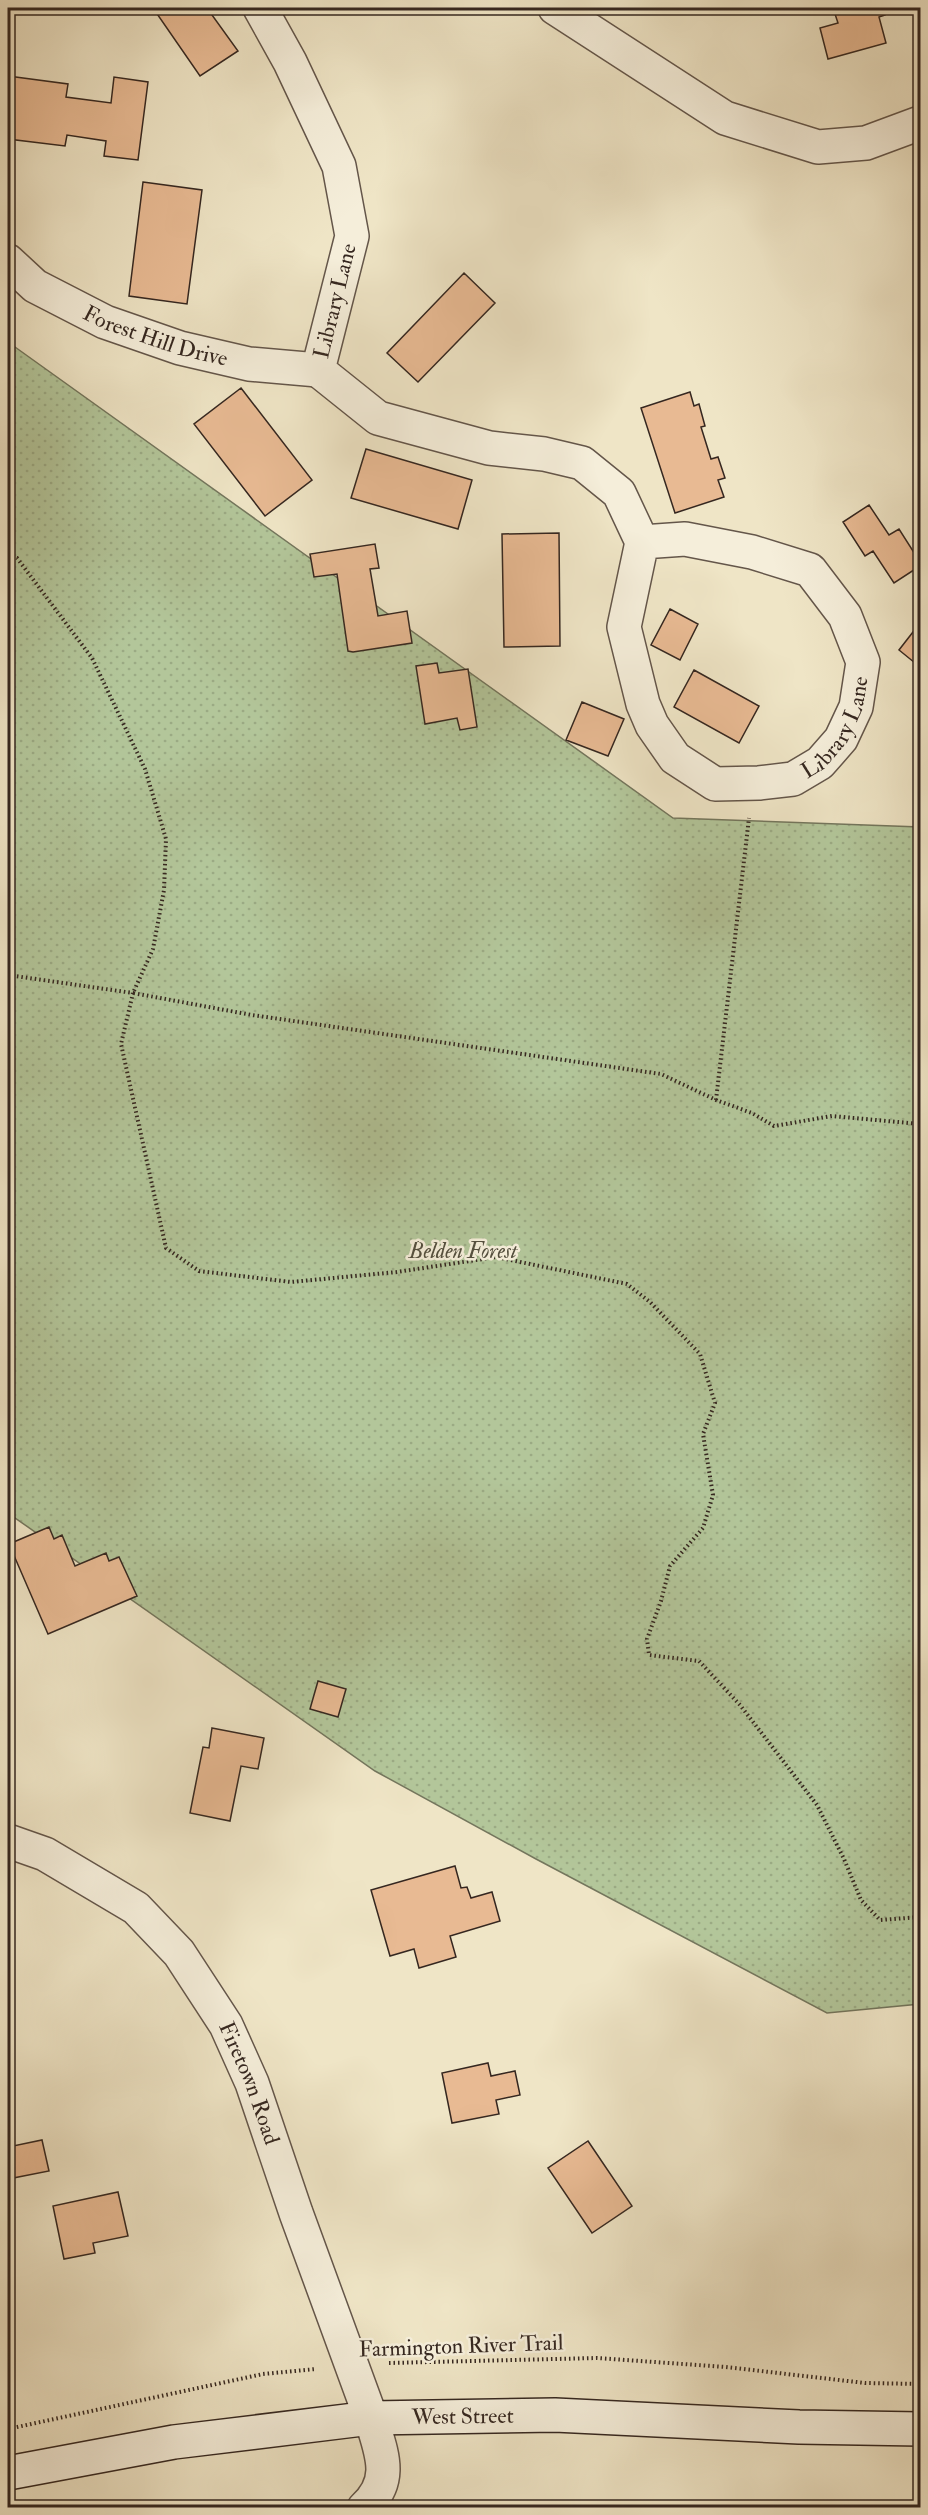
<svg xmlns="http://www.w3.org/2000/svg" width="928" height="2515" viewBox="0 0 928 2515" font-family="'IM FELL Double Pica',serif">
<style>
.grass{fill:url(#grass-dots);stroke:#74765d;stroke-width:1.5}
.building{fill:#e8ba93;stroke:#352720;stroke-width:1.5}
.lines{fill:none;stroke-linecap:round;stroke-linejoin:round}
.minor-casing{stroke:#64564a;stroke-width:36}
.tertiary-casing{stroke:#64564a;stroke-width:36}
.secondary-casing{stroke:#352720;stroke-width:36}
.path{stroke:#352720;stroke-width:4;stroke-dasharray:1.5 3;stroke-linecap:butt}
.minor{stroke:#f5eeda;stroke-width:33}
.tertiary{stroke:#f5eeda;stroke-width:33}
.secondary{stroke:#f5eeda;stroke-width:33}
.labels{text-anchor:middle;dominant-baseline:central;stroke-width:5;stroke-linejoin:round;paint-order:stroke}
.street-label{font-size:22px;fill:#352720;stroke:#f5eeda}
.park-label{font-size:22px;font-style:italic;fill:#544f3e;stroke:#f5eeda}
</style>
<defs>
<pattern id="grass-dots" width="8" height="8" patternUnits="userSpaceOnUse" patternTransform="scale(1.5)"><rect width="8" height="8" fill="#b3c69a"/><path d="M2 2h.1M6 6h.1" fill="none" stroke="#9baa84" stroke-width="1.8" stroke-linecap="round"/></pattern>
</defs>
<rect width="100%" height="100%" fill="#efe5c6"/>
<filter id="stains"><feTurbulence type="fractalNoise" baseFrequency=".00333" numOctaves="4"/><feColorMatrix values="0 0 0 0 .2 0 0 0 0 .09 0 0 0 0 .02 0 0 0 .5 -.17"/></filter>
<radialGradient id="worn" r=".72"><stop offset=".6" stop-color="#630" stop-opacity="0"/><stop offset="1" stop-color="#630" stop-opacity=".3"/></radialGradient>
<!-- grass -->
<path class="grass" d="M8,342L673,818L920,827V2004L827,2013L536,1859L375,1771L8,1513Z"/>
<!-- building -->
<path class="building" d="M12,8H25L17,14Z
M153,8H207L238,51L200,76Z
M833,8H883L885,15L879,17L886,43L828,59L820,28L838,23Z
M8,76L68,84L66,97L111,103L114,77L148,82L138,160L104,156L106,141L67,135L65,146L8,139Z
M143,182L202,190L187,304L129,296Z
M464,273L495,303L418,382L387,353Z
M241,388L312,480L265,516L194,424Z
M690,392L694,406L699,404L705,426L701,427L711,459L718,457L725,478L718,480L724,497L675,513L641,408Z
M366,449L472,480L458,529L351,498Z
M869,505L889,535L899,529L920,562V566L894,583L873,551L865,556L843,522Z
M559,533L560,646L504,647L502,534Z
M375,544L379,568L370,569L378,616L407,611L412,643L353,652L348,651L337,574L314,577L310,554Z
M670,609L698,624L680,660L651,645Z
M920,623V667L899,650Z
M437,663L439,673L468,669L477,727L460,730L457,718L425,724L416,666Z
M694,670L759,706L739,743L674,707Z
M582,702L624,719L608,756L566,740Z
M49,1527L54,1539L62,1535L75,1566L106,1553L109,1561L119,1557L137,1596L48,1634L9,1544Z
M318,1681L346,1689L338,1717L310,1709Z
M212,1728L264,1738L258,1769L241,1766L230,1821L190,1813L203,1747L209,1748Z
M455,1866L461,1888L467,1887L471,1898L492,1892L500,1921L450,1936L456,1957L419,1968L414,1949L390,1956L371,1890Z
M488,2063L491,2076L515,2071L520,2095L496,2100L499,2114L452,2123L442,2073Z
M42,2140L49,2171L8,2179V2147Z
M588,2141L632,2206L592,2233L548,2168Z
M118,2192L128,2236L93,2243L95,2253L64,2259L53,2206Z"/>
<g class="lines">
<!-- minor casing -->
<g class="minor-casing">
<g id="minor">
<path id="s1" d="M260,8L290,62L339,166L352,236L318,370L378,418L489,448L544,454L582,463L619,493L642,542L624,627L643,704L652,725L675,758L715,784L759,783L793,779L820,763L841,739L856,707L863,662L845,616L810,570L752,552L685,539L642,542"/>
<path d="M555,8L725,118L818,147L866,143L920,123"/>
<path id="s2" d="M8,261L35,286L105,322L180,348L249,364L318,370"/>
<path d="M364,2508C395,2480 381,2452 371,2418"/>
</g>
</g>
<!-- tertiary casing -->
<g class="tertiary-casing">
<g id="tertiary">
<path id="s3" d="M8,1841L45,1854L136,1908L179,1953L226,2025L252,2083L296,2213L371,2418"/>
</g>
</g>
<!-- secondary casing -->
<g class="secondary-casing">
<g id="secondary">
<path id="s4" d="M8,2473L174,2442L371,2418L555,2415L799,2427L920,2429"/>
</g>
</g>
<!-- path -->
<path class="path" d="M8,555L17,558L92,658L145,769L166,839L164,890L153,949L133,993L252,1015L661,1074L716,1100L752,1113L774,1126L832,1116L920,1124
M8,975L133,993L121,1044L166,1248L199,1271L291,1282L397,1272L496,1257L627,1284L650,1302L700,1354L715,1403L703,1434L713,1495L703,1528L670,1566L661,1601L647,1639L649,1655L699,1661L740,1705L817,1805L844,1859L861,1900L880,1920L920,1917
M716,1100L749,818
M389,2363L597,2358L726,2367L865,2383L920,2384
M8,2429L263,2374L316,2369"/>
<!-- minor -->
<use href="#minor" class="minor"/>
<!-- tertiary -->
<use href="#tertiary" class="tertiary"/>
<!-- secondary -->
<use href="#secondary" class="secondary"/>
</g>
<g class="labels">
<!-- street labels -->
<g class="street-label">
<text transform="translate(335 301) rotate(-76)">Library Lane</text>
<text stroke="none"><textPath href="#s2" startOffset="168">Forest Hill Drive</textPath></text>
<text stroke="none"><textPath href="#s1" startOffset="1200">Library Lane</textPath></text>
<text stroke="none"><textPath href="#s3" startOffset="356">Firetown Road</textPath></text>
<text transform="translate(461 2346) rotate(-2)">Farmington River Trail</text>
<text stroke="none"><textPath href="#s4" startOffset="459">West Street</textPath></text>
</g>
<!-- park labels -->
<g class="park-label">
<text x="463" y="1251">Belden Forest</text>
</g>
</g>
<!-- margin -->
<rect width="928" height="2515" fill="none" stroke="#efe5c6" stroke-width="30"/>
<rect x="9" y="9" width="910" height="2497" fill="none" stroke="#352720" stroke-width="3"/>
<rect x="15" y="15" width="898" height="2485" fill="none" stroke="#352720" stroke-width="1.5"/>
<rect width="100%" height="100%" filter="url(#stains)"/>
<rect width="100%" height="100%" fill="url(#worn)"/>
</svg>
